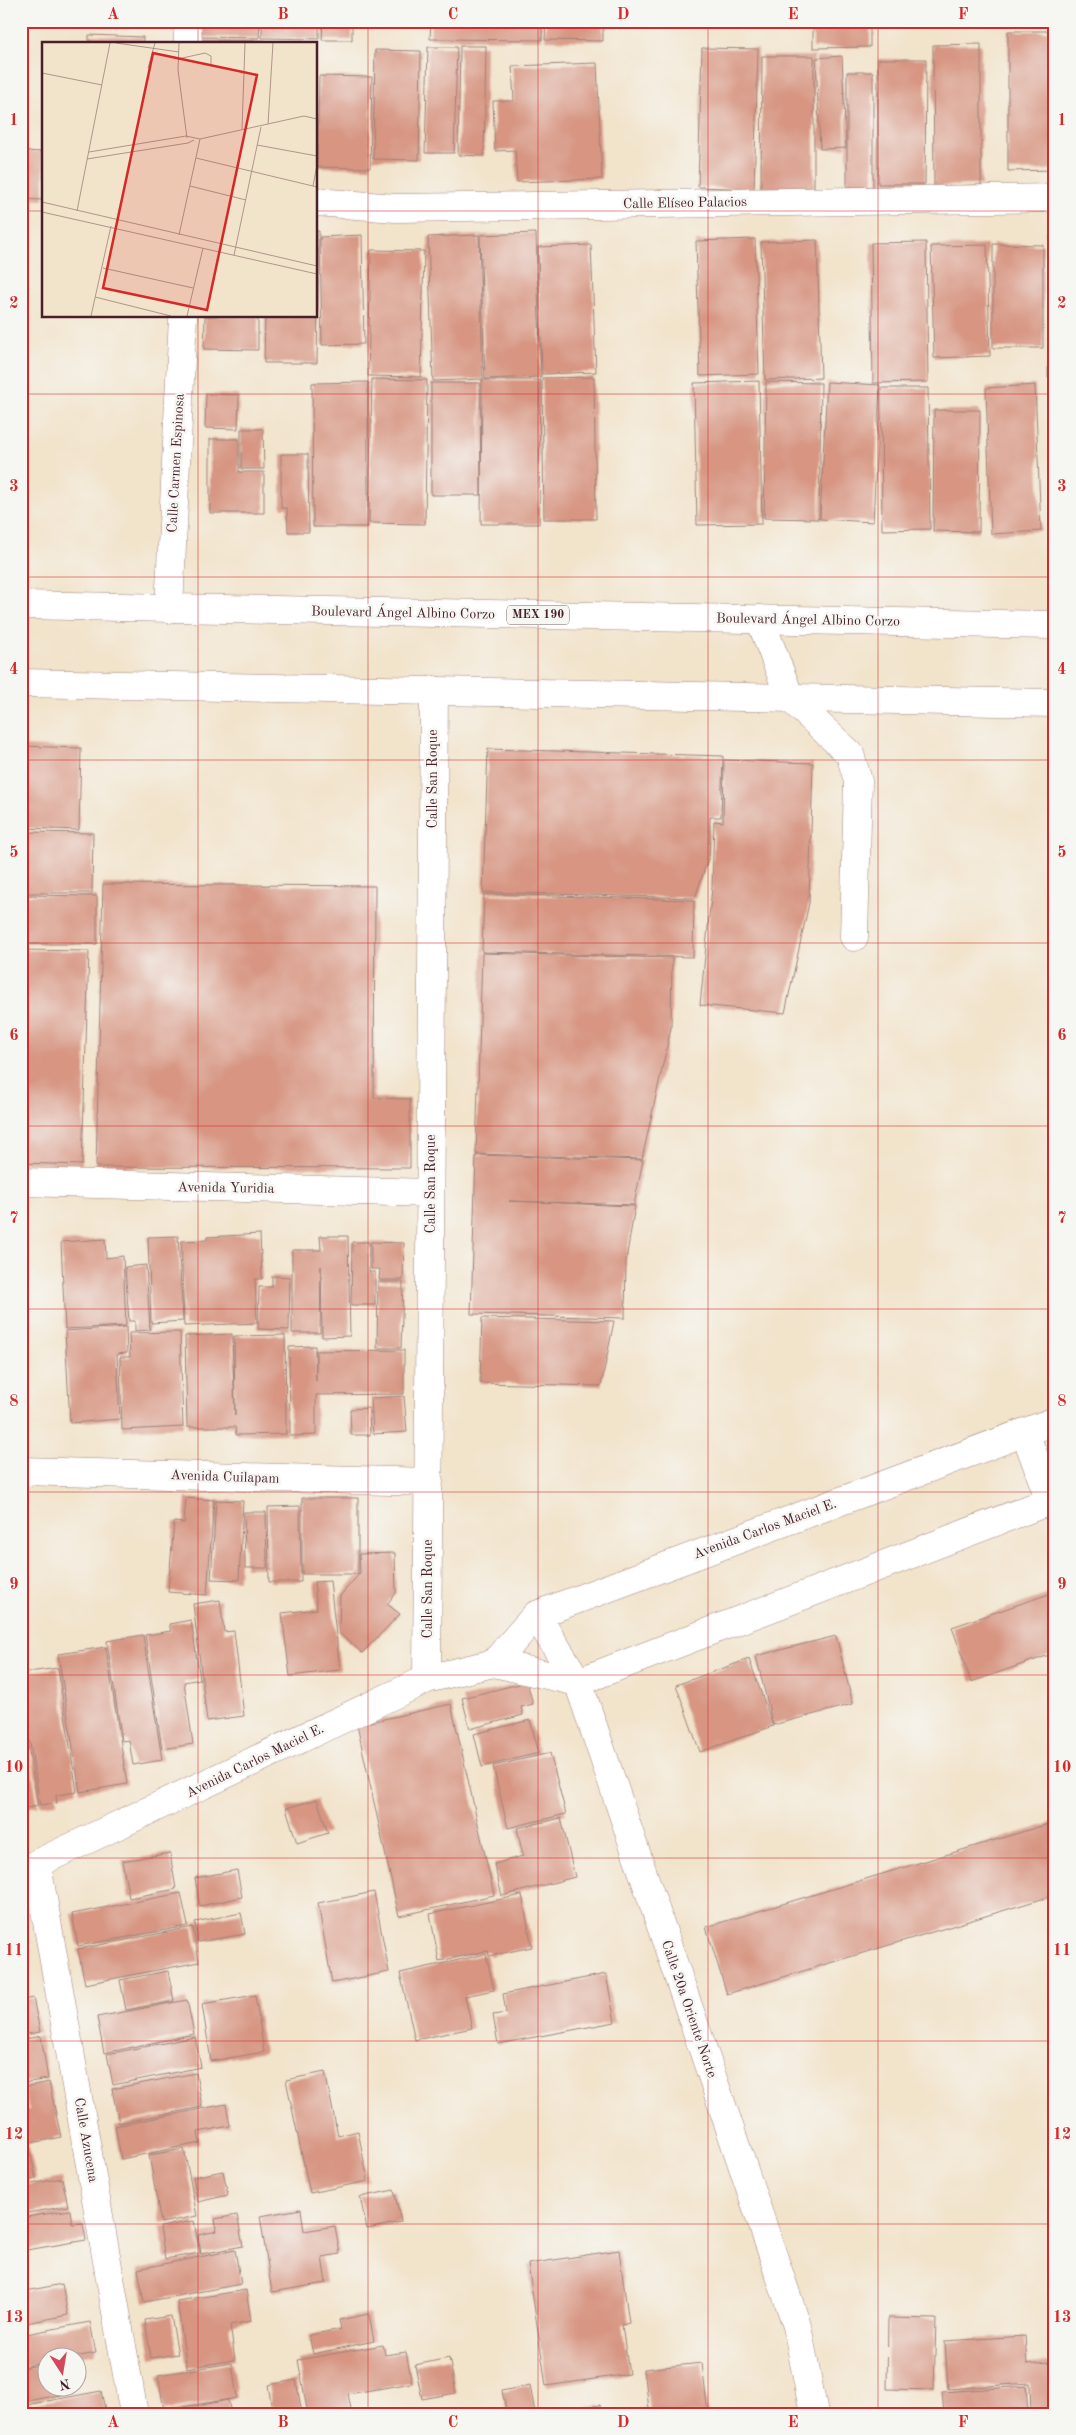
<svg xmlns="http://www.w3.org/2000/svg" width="1076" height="2435" viewBox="0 0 1076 2435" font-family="'Old Standard TT',serif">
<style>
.building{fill:#d79582}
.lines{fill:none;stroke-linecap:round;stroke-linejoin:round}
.minor-casing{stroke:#9e817b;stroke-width:29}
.major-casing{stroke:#9e817b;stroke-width:29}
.minor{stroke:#fff;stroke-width:28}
.major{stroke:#fff;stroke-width:28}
.grid{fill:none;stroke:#d62828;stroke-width:1;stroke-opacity:0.55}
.labels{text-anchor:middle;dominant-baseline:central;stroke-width:5;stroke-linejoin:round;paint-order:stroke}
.shield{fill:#f6f6f2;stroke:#7e6067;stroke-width:1}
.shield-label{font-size:12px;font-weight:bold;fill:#4a1f2b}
.street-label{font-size:14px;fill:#4a1f2b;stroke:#f6f6f2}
.inset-road{fill:none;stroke:#af958b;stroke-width:1}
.view{fill:#d62828;fill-opacity:0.15;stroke:#d62828;stroke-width:2.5}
.inset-edge{fill:none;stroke:#4a1f2b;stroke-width:2.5}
.neatline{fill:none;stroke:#d62828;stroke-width:2}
.grid-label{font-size:16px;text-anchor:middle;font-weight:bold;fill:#d62828}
</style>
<rect width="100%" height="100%" fill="#f6f6f2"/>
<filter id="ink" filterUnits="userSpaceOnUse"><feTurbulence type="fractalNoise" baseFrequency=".02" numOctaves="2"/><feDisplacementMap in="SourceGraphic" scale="10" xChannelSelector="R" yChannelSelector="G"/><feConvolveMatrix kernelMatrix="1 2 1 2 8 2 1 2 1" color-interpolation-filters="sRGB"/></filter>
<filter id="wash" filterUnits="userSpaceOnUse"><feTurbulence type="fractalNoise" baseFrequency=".0096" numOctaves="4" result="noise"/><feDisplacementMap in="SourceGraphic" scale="20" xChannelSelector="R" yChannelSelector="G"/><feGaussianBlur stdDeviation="1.12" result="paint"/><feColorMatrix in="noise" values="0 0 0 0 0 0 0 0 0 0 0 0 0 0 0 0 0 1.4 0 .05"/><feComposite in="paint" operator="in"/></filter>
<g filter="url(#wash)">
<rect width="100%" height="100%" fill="#f2e3cb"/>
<g id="blocks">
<!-- building -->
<path class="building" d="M200,21H260L259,38L200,37Z
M262,21H319V39L262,38Z
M323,21H352V40H322Z
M431,21H542V40L430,39Z
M546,21H603V41L545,40Z
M813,21H870V47L813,48Z
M1008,31H1055V170L1008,171Z
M89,35L143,37V44H89Z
M204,40L265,41V44H204Z
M981,44V185L934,186L933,45Z
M460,46H486L484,156L458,155Z
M428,47H457L454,153H425Z
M702,48L758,49L754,189L698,187Z
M375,50L421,51L419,160L373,159Z
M762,56H814V189H761Z
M842,56L846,148L820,149L816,58Z
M878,59H926L925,184H878Z
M597,63L602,179L517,182L515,150L495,151L493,101H514L512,66Z
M847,72H873V187H847Z
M319,76L372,77L370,168L317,167Z
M21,151L44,152V200L21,199Z
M316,231H319L317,363H264L265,316H316Z
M536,233L541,377L485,379L480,235Z
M362,235L364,344L322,345L320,237Z
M479,235L483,379L433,381L428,237Z
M1050,235H1055V377H1048Z
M755,239L759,374L700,376L696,241Z
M817,240L821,378L765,380L761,242Z
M926,242L928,382L873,383L871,243Z
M993,244L1043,245V348H993Z
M591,245L596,372L542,374L538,247Z
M987,245L990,356L934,358L931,246Z
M371,250L424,251L421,377L368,376Z
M205,316H258V350L204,349Z
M594,377L596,519H544L542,378Z
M372,379L427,380L425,524L369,523Z
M482,380H540L539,524H481Z
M759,381L762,524L697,525L694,383Z
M368,382V527H313L312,383Z
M766,382L821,383L819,519L764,518Z
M827,382L880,385L873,522L820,519Z
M431,383H480L481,495H431Z
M1035,385L1041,531L991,534L986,388Z
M881,388H928L930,529L882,530Z
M206,394L239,395L238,429L205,428Z
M934,410H980L979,532L933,531Z
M241,429H263L264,469H241Z
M210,439H239V472H264V513H210Z
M281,454H308L309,532H288L287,508H281Z
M21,746L81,748L79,830L21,828Z
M488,749L723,756L721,817H710L709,856L695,898L483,892Z
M724,760L813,763L809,903L785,1013L700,1005L712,888L714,821L723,822Z
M23,832L93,833L92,893H22Z
M103,884L375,886L374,1098L410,1099V1168L96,1167Z
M484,894L694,900L693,957L482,952Z
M21,895L97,896V944H21Z
M21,950L89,951L82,1165L21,1163Z
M482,953L672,958L671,1028L642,1159L476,1154Z
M476,1155L643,1160L634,1205L509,1201L635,1206L626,1260L625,1318L471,1314Z
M260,1234L262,1279H255L257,1323L184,1326L181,1241L207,1240V1237Z
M178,1236L183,1321L151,1323L148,1237Z
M320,1236H348L350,1336L322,1337L321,1266L320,1333H292V1250H321Z
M105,1239L106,1258L123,1256L126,1326L65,1329L61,1242Z
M352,1242H369V1272H375V1305H351Z
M371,1242L404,1243L403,1280H379L380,1269H371Z
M146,1265L150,1330L135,1331V1321H129L125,1267Z
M272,1276L290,1277L289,1330L258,1329L259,1287H272Z
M378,1282H403L401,1348H377Z
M482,1318L614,1321L601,1386L480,1383Z
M126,1327L127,1353L117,1354L120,1419L70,1423L65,1331Z
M180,1332L183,1427L122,1430L120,1357H130L129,1333Z
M232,1334L235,1416L234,1336L285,1335L286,1434L236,1435L235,1427H187L185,1336Z
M315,1346L316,1381V1351L404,1350V1394L316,1395V1435L290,1436L289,1347Z
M404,1396L407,1432L373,1434L371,1398Z
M369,1408L370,1435H351L350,1409Z
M186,1498L214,1500L207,1595L168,1592L174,1522L184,1523Z
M302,1498H358V1574H302Z
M216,1500L243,1501L239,1580L211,1579Z
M300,1506L301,1582H269L268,1507Z
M244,1512H266L267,1568H245Z
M395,1553L396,1593L387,1604L400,1614L362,1653L339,1633L340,1596L360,1573L359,1554Z
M330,1581L340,1670L290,1676L282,1613L317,1609L314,1582Z
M1055,1592V1653L971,1682L952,1627Z
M220,1600L224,1632L234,1631L244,1716L207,1721L193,1604Z
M191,1620L200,1679L184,1682L193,1744L162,1749L145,1635L171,1631L169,1624Z
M143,1635L162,1760L133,1765L129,1740L122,1741L107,1641Z
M836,1636L853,1704L773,1725L756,1656Z
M106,1647L127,1784L80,1792L58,1654Z
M749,1659L773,1726L700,1752L676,1685Z
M58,1668L77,1792L56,1795L57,1803L40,1805L21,1688V1673Z
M527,1682L533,1704L521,1707L523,1715L470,1729L462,1698Z
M21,1703L38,1806L21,1809Z
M451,1704L494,1895L399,1916L357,1725Z
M530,1720L539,1753L482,1767L474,1734Z
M550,1753L566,1814L508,1828L493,1766Z
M317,1799L328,1833L297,1843L286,1808Z
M561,1818L575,1877L502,1896L494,1864L523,1856L517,1828Z
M1055,1822V1895L727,1994L706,1927Z
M170,1853L176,1889L129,1898L122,1861Z
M237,1870L242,1897L200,1906L195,1878Z
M374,1892L389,1972L332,1983L318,1903Z
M181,1893L188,1926L78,1946L72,1914Z
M522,1895L532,1947L489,1956L488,1951L439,1961L430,1914Z
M241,1913L245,1934L198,1942L195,1922Z
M193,1927L199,1962L85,1984L78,1949Z
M486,1954L494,1990L465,1996L472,2028L415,2040L400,1973Z
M168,1971L174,2001L126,2010L120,1980Z
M606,1974L615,2022L498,2044L493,2015L506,2013L503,1994Z
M255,1995L264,2052L211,2061L202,2004Z
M33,1998L40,2032L21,2035V2000Z
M187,2000L194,2034L104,2053L97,2017Z
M41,2036L48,2079L23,2083L21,2040Z
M195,2037L201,2067L113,2085L107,2054Z
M325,2072L338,2136L358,2131L368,2181L310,2193L286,2080Z
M196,2073L202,2107L119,2123L112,2089Z
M49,2082L61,2137L21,2145V2112L29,2110L24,2087Z
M226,2104L230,2126L198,2132L200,2143L121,2159L115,2126Z
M29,2147L36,2179L21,2182V2148Z
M184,2149L197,2216L161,2223L149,2155Z
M223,2171L228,2195L198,2202L193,2177Z
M62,2178L68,2206L21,2214V2186Z
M394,2190L401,2222L367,2229L360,2197Z
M301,2209L304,2231L335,2226L340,2254L322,2257L326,2283L272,2292L260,2216Z
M70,2210L72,2224L83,2223L86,2240L21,2251V2218Z
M237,2215L243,2246L201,2254L198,2235L217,2231L215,2219Z
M194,2221L200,2253L165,2259L160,2227Z
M235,2250L241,2284L144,2302L138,2269Z
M619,2250L629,2323L622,2325L629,2374L546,2386L528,2264Z
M62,2284L68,2315L21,2324V2292Z
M246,2290L251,2321L230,2325L235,2360L187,2368L177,2301Z
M369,2314L374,2341L313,2354L309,2335L341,2329L339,2320Z
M171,2316L178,2354L151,2358L145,2320Z
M888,2318L936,2319L934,2390L887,2389Z
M90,2322L96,2353L69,2358H48V2362L21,2367V2335Z
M1025,2336L1027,2364L1049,2362V2364H1054L1055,2414H1031L1030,2383L948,2389L945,2341Z
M383,2345L385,2355L406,2352L412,2383L348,2394L352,2414H308L298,2360Z
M449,2358L456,2393L422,2399L415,2365Z
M232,2363L237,2398L164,2410L158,2375Z
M702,2363L708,2414H637L636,2410L649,2409L644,2369Z
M48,2364V2388H70L71,2393L21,2402V2368Z
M296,2380L302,2414H273L268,2385Z
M530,2385L535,2413L507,2414L502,2391Z
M1026,2386L1028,2414H944L942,2392Z
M101,2391L106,2414H21V2406Z
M228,2400L231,2414H163V2413Z
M600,2405L602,2414H546V2413Z"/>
</g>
</g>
<g filter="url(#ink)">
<use href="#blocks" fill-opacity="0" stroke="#9e817b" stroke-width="1"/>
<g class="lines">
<!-- minor casing -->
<g class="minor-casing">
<path id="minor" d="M187,21L188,44
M316,202L396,208L1055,198
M169,609L183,316
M760,619L790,698L850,754L858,781L854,937
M21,1182L430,1193
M1025,1432L1050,1501
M21,1471L429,1482
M536,1615L578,1682L797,2326L814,2414
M494,1663L536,1615L1055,1421
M427,1679L434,690
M37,1865L134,2414
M21,1871L427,1679L494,1663L578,1682L1055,1499"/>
</g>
<!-- major casing -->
<g class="major-casing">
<path id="major" d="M21,605L1055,625
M21,683L1055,703"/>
</g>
<!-- minor -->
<use href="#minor" class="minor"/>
<!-- major -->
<use href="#major" class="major"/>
</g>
</g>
<!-- grid -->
<path class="grid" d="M198,21V44M368,21V2414M538,21V2414M708,21V2414M878,21V2414M21,211H44M316,211H1055M198,316V2414M21,394H1055M21,577H1055M21,760H1055M21,943H1055M21,1126H1055M21,1309H1055M21,1492H1055M21,1675H1055M21,1858H1055M21,2041H1055M21,2224H1055"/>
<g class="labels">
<!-- shield labels -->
<rect class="shield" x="507" y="605.5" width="62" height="19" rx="4"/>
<g class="shield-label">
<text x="538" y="615">MEX 190</text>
</g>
<!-- street labels -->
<g class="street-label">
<text transform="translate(685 203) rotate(-1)">Calle Elíseo Palacios</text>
<text transform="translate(176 463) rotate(-87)">Calle Carmen Espinosa</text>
<text transform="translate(403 613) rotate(1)">Boulevard Ángel Albino Corzo</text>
<text transform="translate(808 620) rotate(1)">Boulevard Ángel Albino Corzo</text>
<text transform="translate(433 779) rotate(-90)">Calle San Roque</text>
<text transform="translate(431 1184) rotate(-90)">Calle San Roque</text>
<text transform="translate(226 1188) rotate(1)">Avenida Yuridia</text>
<text transform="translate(225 1477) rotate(2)">Avenida Cuilapam</text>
<text transform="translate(765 1529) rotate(-20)">Avenida Carlos Maciel E.</text>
<text transform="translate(428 1589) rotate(-90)">Calle San Roque</text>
<text transform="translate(255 1761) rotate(-26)">Avenida Carlos Maciel E.</text>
<text transform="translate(689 2009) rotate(71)">Calle 20a Oriente Norte</text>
<text transform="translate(86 2140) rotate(80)">Calle Azucena</text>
</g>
</g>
<!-- overview -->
<g transform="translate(42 42)">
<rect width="275" height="275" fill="#f2e3cb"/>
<path class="inset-road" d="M74,1L137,10M137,1L136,28L145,96M136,17L163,11L169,14V22M106,26L113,1M0,31L60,43M226,82L231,1M200,87L203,1M215,103L275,114M47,110L144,94L158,97L262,74L275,77M154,116L275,145M45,117L146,101L152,98M148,144L204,158M271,144L275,123M0,160L275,224M35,169L68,1M0,170L275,232M137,193L158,97M192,213L219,85M61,226L151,246M53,255L129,274M49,274L69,184M145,274L161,206"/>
<path class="view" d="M111,11L215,33L165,268L61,246Z"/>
<rect width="275" height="275" class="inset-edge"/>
</g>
<!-- margin -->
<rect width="1076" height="2435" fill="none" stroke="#f6f6f2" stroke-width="55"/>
<!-- north arrow -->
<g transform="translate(62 2372) rotate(168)"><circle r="24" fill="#f6f6f2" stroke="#b1a0a2"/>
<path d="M0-4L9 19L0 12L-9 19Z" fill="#d1495b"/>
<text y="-8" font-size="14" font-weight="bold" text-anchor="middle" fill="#4a1f2b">N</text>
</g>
<rect x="28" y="28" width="1020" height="2380" class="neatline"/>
<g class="grid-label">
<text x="113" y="19">A</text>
<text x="283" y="19">B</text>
<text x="453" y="19">C</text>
<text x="623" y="19">D</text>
<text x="793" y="19">E</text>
<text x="963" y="19">F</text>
<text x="14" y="125">1</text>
<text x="1062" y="125">1</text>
<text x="14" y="308">2</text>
<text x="1062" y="308">2</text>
<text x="14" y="491">3</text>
<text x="1062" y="491">3</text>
<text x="14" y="674">4</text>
<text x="1062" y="674">4</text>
<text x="14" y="857">5</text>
<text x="1062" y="857">5</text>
<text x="14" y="1040">6</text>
<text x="1062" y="1040">6</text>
<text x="14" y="1223">7</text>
<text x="1062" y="1223">7</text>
<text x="14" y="1406">8</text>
<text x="1062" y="1406">8</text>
<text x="14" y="1589">9</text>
<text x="1062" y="1589">9</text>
<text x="14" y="1772">10</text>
<text x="1062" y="1772">10</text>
<text x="14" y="1955">11</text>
<text x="1062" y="1955">11</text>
<text x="14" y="2139">12</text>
<text x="1062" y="2139">12</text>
<text x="14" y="2322">13</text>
<text x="1062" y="2322">13</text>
<text x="113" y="2427">A</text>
<text x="283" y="2427">B</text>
<text x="453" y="2427">C</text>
<text x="623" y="2427">D</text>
<text x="793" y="2427">E</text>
<text x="963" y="2427">F</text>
</g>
</svg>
